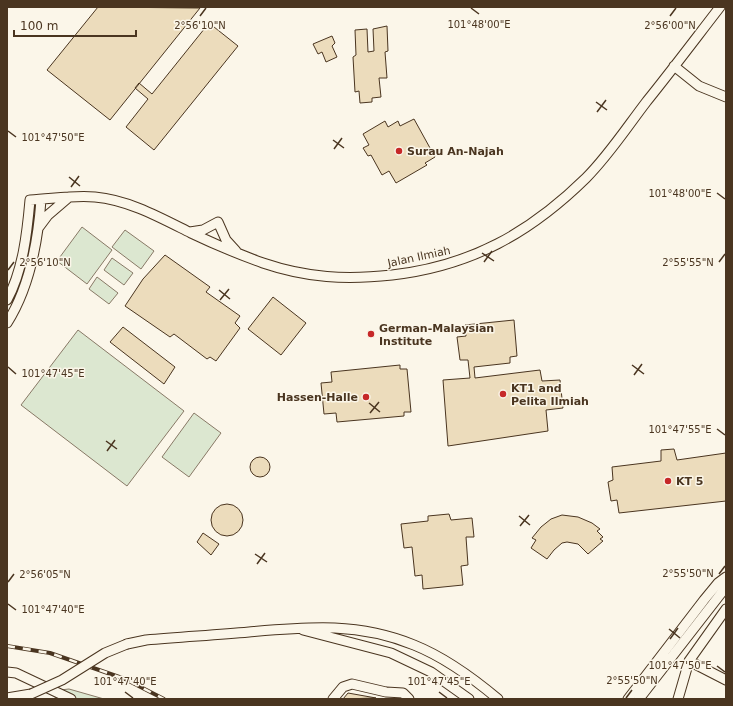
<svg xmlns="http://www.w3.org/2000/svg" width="733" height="706" viewBox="0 0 733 706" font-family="'DejaVu Sans',sans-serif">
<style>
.green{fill:#dce7d0;stroke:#887966}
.building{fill:#ecdcbc;stroke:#4a3520}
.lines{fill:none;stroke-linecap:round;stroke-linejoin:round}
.minor-casing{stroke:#4a3520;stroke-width:11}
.minor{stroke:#fbf6e9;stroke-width:9}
.rail-casing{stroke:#4a3520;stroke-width:4}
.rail{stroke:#fbf6e9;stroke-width:2.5;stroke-dasharray:8;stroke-linecap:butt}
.minor-bridge-casing{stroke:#4a3520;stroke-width:11;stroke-linecap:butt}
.minor-bridge{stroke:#fbf6e9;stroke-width:9}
.ticks{fill:none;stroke:#4a3520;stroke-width:1.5}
.poi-dot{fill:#c62828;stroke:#fbf6e9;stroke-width:1.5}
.labels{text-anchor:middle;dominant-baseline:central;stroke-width:3;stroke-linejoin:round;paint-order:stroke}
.poi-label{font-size:11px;font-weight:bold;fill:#4a3520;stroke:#fbf6e9;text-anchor:start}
.street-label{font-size:11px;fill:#4a3520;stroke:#fbf6e9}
.ticks-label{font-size:10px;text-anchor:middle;fill:#4a3520;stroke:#fbf6e9;stroke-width:3;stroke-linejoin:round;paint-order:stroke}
</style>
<rect width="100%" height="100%" fill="#fbf6e9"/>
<!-- green -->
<path class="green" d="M82,227L112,250L87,284L57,261Z
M125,230L154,251L141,269L112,247Z
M112,258L133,273L124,285L104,270Z
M97,277L118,293L109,304L89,289Z
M78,330L184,411L127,486L21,405Z
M194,413L221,433L189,477L162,457Z
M69,689L104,699H56L55,697L60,690Z"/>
<!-- building -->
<path class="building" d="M98,7L200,8L110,120L47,70Z
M209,23L238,46L154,150L126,127L148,99L135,88L139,83L152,94Z
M387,26L388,51L385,52L387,78H379L381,97L372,98V102L360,103L359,91L355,92L353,57L356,55L355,30L367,29L368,52L374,51L373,29Z
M332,36L335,43L332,46L337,57L326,62L322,52L318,54L313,44Z
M414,119L435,157L425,163L427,165L396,183L389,171L382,175L371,155L368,156L363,148L369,145L363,134L385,121L388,127L398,121L400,126Z
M165,255L210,287L206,292L240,316L235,323L240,328L216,361L210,357L207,359L174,334L170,337L125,306L143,279Z
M273,297L306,323L281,355L248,329Z
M514,320L517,356L510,357V363L474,367L475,378L540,370L542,381L560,380L563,408L546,410L548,431L448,446L443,380L470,378L468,360H460L457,337L466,336L465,325Z
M123,327L175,367L164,384L110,342Z
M400,365V369H407L411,412H404V416L337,422L336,413L324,414L321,383L332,382L331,372Z
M674,449L677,460L726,453V501L619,513L617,500L611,501L608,482L613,480L612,467L661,461V450Z
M250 467a10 10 0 1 1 20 0a10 10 0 1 1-20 0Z
M211 520a16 16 0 1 1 32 0a16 16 0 1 1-32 0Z
M449,514L451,520L472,518L474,537H466L468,565L461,566L463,585L423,589L422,575L415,576L412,547L404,548L401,524L428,521V516Z
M562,515L578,517L592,523L600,529L597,531L603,537L600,539L603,541L588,554L578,544L567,542L562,543L554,550L547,559L531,548L536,540L532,538L541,527L551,519Z
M203,533L219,544L211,555L197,542Z
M348,693L376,698L343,699Z"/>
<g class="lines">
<!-- minor casing -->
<g class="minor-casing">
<path id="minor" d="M674,66L699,86L726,97
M39,227L48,215L69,197
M190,232L203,230L218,222L226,240L236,251
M7,300C23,270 27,234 30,200C52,199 73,195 95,197C129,200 161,218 191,233C214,244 238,254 263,263C307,278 346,280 392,275C471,266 530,233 586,178C609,155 627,127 647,101C672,70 696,38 720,7
M7,323C30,287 38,241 41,200
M303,630L391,653L431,672L469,699
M127,644L146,640C180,637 215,635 249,632C308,627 357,622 414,645C444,657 473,678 498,699
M689,661L726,680
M7,672L16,673L71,699
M7,698L31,694
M333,699L343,687L352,684L386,692L403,693L409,699
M628,699L704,600L718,583L726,577
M639,699L726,587
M678,699L689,661L726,609"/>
</g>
<!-- minor -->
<use href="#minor" class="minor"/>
<!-- rail casing -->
<g class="rail-casing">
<path id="rail" d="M7,646L50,653L125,679L164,699"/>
</g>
<!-- rail -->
<use href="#rail" class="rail"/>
<!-- minor-bridge casing -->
<g class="minor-bridge-casing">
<path id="minor-bridge" d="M31,694L62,680L105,653L127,644"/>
</g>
<!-- minor-bridge -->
<use href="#minor-bridge" class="minor-bridge"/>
</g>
<!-- ticks -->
<path class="ticks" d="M471,8L479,14M200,16L206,8M670,16L676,8M596,102L607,110M597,112L606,100M8,131L16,137M333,140L344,148M334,149L342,138M69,177L80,186M71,187L79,176M717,193L725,199M482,253L494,261M484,262L492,251M719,262L725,254M8,270L14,262M219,290L230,299M220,300L229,289M632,365L644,374M8,367L16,374M634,375L642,364M369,403L380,412M370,413L379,402M717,429L725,435M106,441L117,449M107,451L115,440M519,516L530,525M520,526L529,515M255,554L267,562M257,564L265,553M719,574L725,566M8,582L14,574M8,604L16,610M669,629L680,638M670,639L678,628M717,666L725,672M125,692L133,698M439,692L447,698M626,698L632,690"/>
<!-- markers -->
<g class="poi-dot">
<circle cx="399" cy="151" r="4"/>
<circle cx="371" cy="334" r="4"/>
<circle cx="503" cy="394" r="4"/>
<circle cx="366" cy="397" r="4"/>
<circle cx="668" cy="481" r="4"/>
</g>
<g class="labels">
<!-- poi labels -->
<g class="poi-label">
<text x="407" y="151">Surau An-Najah</text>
<text x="379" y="328">German-Malaysian<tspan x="379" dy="13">Institute</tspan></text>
<text x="511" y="388">KT1 and<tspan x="511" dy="13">Pelita Ilmiah</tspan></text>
<text x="358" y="397" text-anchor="end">Hassen-Halle</text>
<text x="676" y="481">KT 5</text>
</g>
<!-- street labels -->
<g class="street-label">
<text transform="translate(419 257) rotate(-12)">Jalan Ilmiah</text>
</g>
</g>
<g class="ticks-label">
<text x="479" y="28">101°48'00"E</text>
<text x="200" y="29">2°56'10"N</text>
<text x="670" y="29">2°56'00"N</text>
<text x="53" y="141">101°47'50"E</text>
<text x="680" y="197">101°48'00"E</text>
<text x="688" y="266">2°55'55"N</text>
<text x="45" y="266">2°56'10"N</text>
<text x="53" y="377">101°47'45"E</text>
<text x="680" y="433">101°47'55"E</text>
<text x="688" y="577">2°55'50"N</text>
<text x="45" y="578">2°56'05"N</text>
<text x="53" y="613">101°47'40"E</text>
<text x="680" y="669">101°47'50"E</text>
<text x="632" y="684">2°55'50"N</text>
<text x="125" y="685">101°47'40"E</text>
<text x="439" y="685">101°47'45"E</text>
</g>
<!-- border -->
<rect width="733" height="706" fill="none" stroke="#4a3520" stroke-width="16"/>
<!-- scale -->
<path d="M14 30v6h122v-6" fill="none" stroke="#4a3520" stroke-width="2"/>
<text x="20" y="30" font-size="12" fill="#4a3520" stroke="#fbf6e9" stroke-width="3" paint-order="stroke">100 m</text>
</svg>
